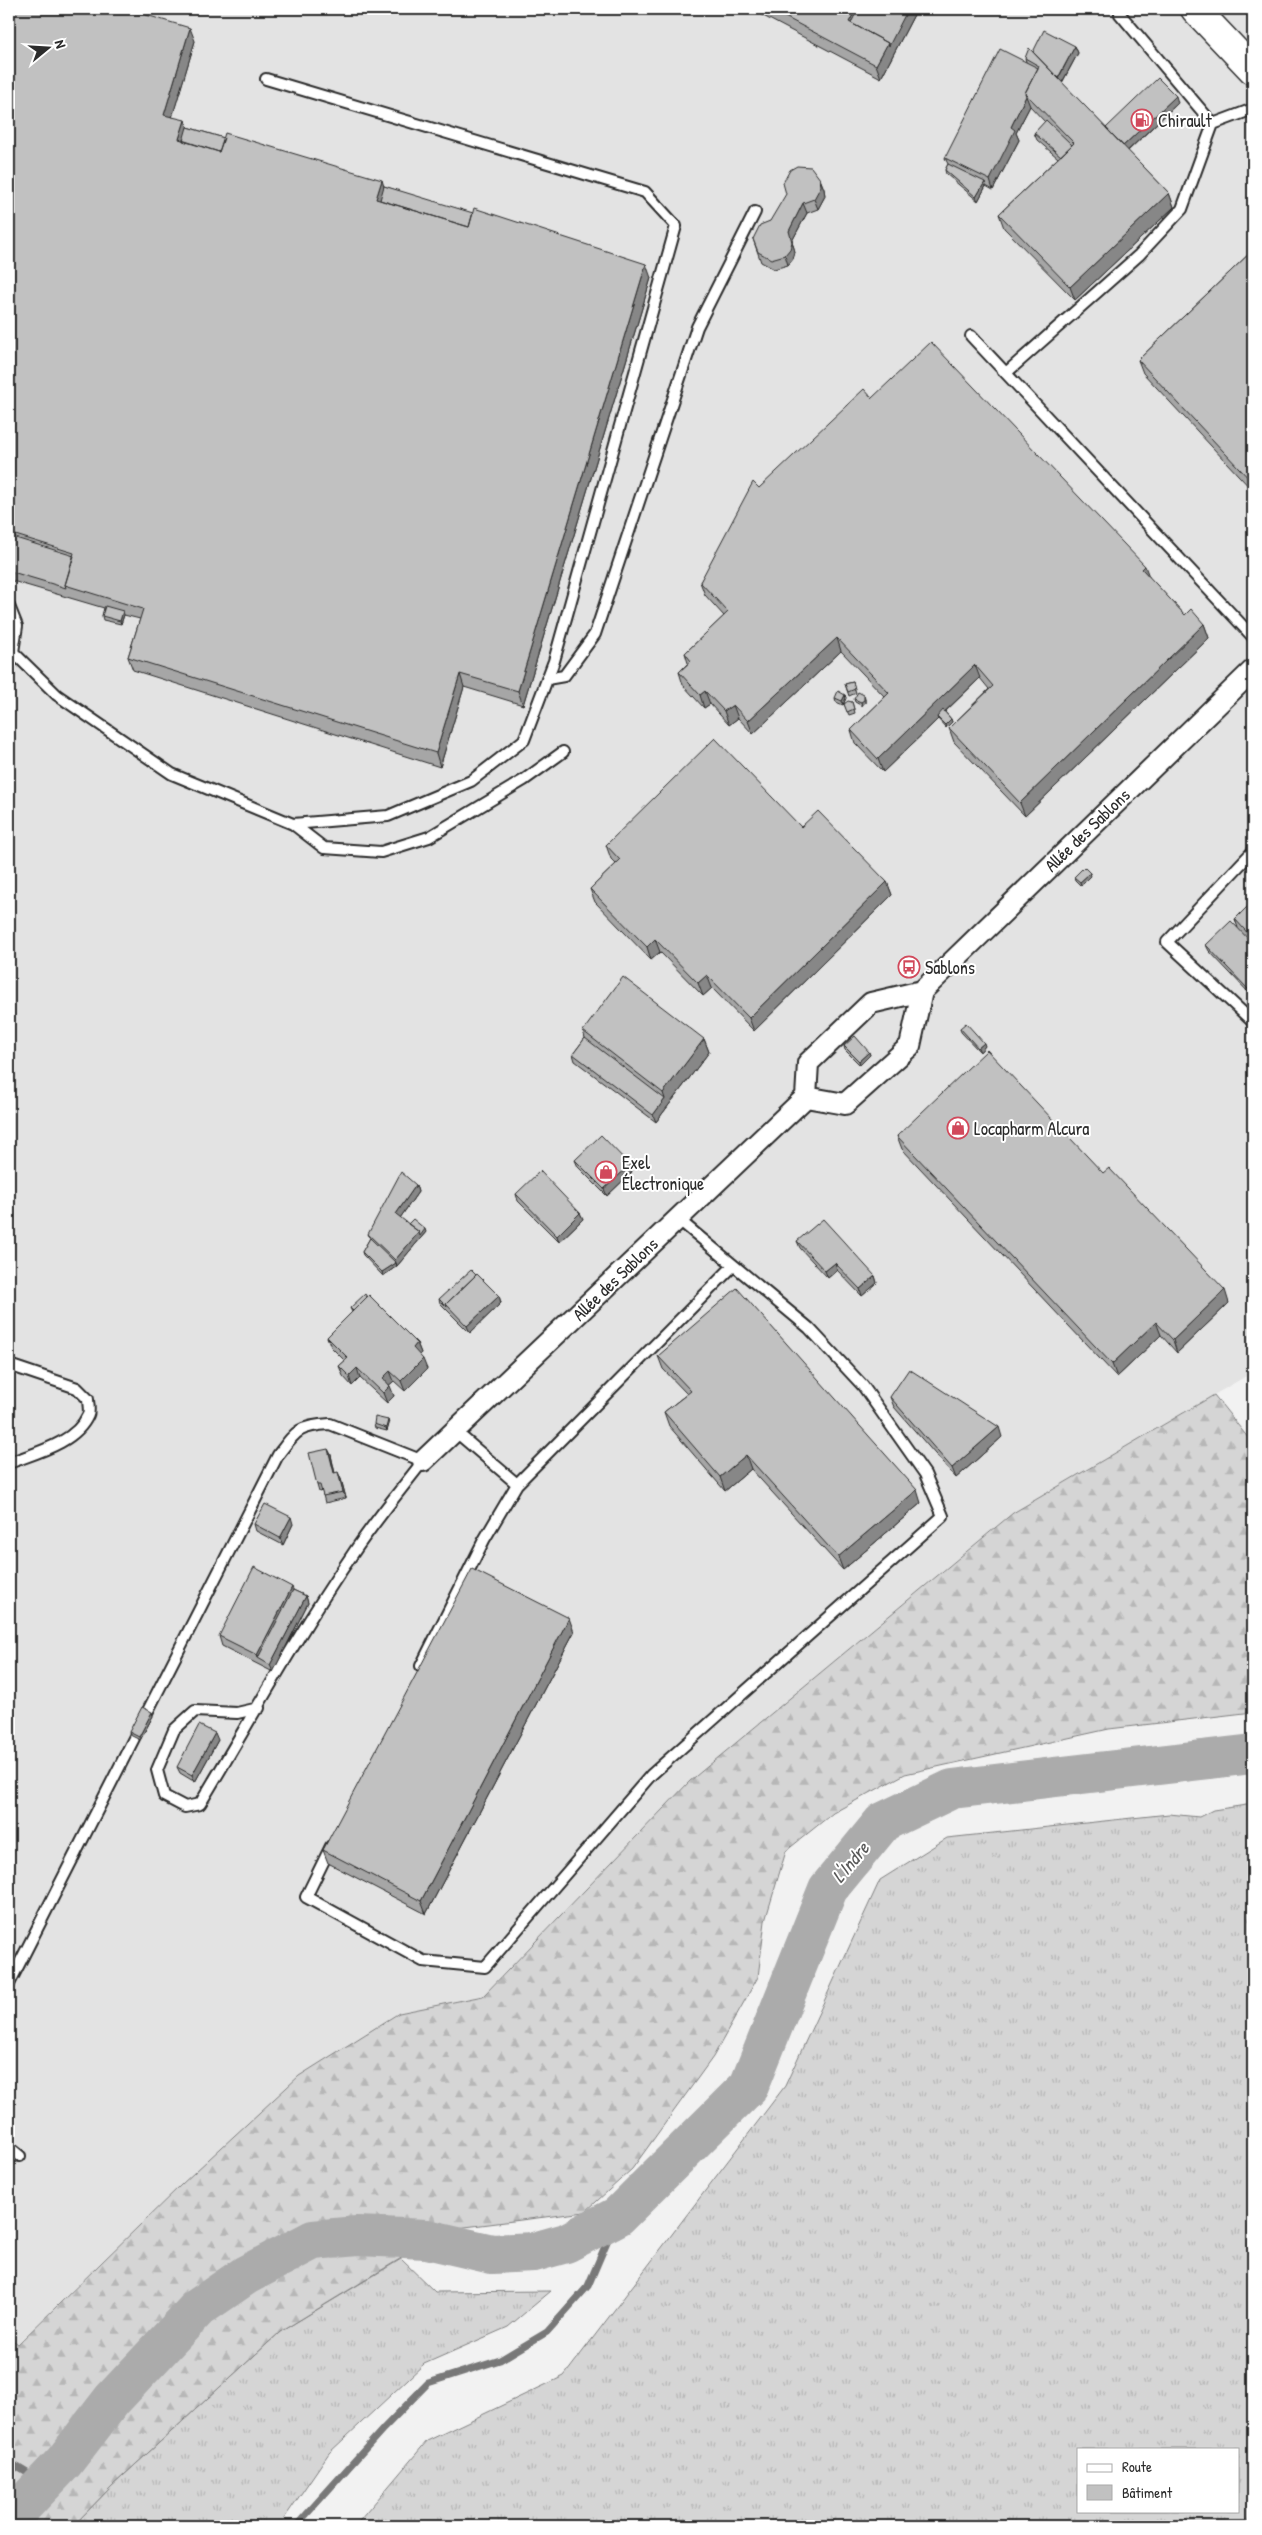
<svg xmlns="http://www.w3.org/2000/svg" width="1262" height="2535" viewBox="0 0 1262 2535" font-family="'Patrick Hand',sans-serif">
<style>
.built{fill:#e3e3e3}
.grass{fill:url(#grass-tufts);stroke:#808080;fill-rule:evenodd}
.forest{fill:url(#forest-firs);stroke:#808080}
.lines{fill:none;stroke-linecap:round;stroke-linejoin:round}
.stream{stroke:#787878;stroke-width:7}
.river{stroke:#ababab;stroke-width:40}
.lane-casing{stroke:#2b2b2b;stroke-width:14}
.street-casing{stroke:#2b2b2b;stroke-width:24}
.primary-casing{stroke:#2b2b2b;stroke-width:31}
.lane{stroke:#fff;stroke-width:10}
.street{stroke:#fff;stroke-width:20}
.primary{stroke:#fff;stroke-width:28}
.wall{fill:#a6a6a6;stroke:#2b2b2b}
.shaded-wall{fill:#878787;stroke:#2b2b2b}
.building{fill:#c1c1c1;stroke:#2b2b2b}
.labels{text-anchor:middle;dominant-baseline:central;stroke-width:4;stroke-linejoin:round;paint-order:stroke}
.poi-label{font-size:18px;fill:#2b2b2b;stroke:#fff;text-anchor:start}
.street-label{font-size:18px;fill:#2b2b2b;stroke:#fff}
.water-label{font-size:19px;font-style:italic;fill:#585858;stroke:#fff}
</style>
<defs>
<pattern id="grass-tufts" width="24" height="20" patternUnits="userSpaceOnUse" patternTransform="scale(1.25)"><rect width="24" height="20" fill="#d5d5d5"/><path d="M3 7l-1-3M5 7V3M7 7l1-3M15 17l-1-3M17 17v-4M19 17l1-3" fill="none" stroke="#b7b7b7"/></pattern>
<pattern id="forest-firs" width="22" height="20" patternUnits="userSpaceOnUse" patternTransform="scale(1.25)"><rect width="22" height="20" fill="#d5d5d5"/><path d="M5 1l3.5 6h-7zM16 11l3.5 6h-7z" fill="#b7b7b7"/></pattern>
</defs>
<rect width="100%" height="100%" fill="#f2f2f2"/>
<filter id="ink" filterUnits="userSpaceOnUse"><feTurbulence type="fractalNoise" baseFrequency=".02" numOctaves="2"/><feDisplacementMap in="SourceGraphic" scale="10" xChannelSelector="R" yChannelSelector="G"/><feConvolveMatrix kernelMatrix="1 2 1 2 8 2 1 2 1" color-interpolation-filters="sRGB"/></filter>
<g filter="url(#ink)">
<!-- built -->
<path class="built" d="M9,9H1253V1372L1013,1513L690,1781L483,1996L399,2013L182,2184L17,2344L9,2337Z"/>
<!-- grass -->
<path class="grass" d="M1253,1804V2526H355L427,2441L564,2376L785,2086L880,1880L947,1838L1169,1814L1199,1817L1213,1810ZM1078,2449H1238V2511H1078Z
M401,2259L435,2292L551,2291L508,2327L424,2364L329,2453L279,2526H73L112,2486L280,2332Z"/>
<!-- forest -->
<path class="forest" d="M1214,1395L1253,1444V1712L1109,1729L905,1774L833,1813L786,1851L765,1921L758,1977L713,2057L632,2169L585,2212L449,2229L280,2332L112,2486L73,2526H9V2337L18,2344L182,2184L299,2076L399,2013L483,1996L690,1781L1013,1513Z"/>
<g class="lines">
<!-- stream -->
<path class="stream" d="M9,2462L44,2483
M296,2526L383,2429L428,2383L500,2360L547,2332L588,2286L618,2216"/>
<!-- river -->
<path class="river" d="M9,2520L64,2462L112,2400L198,2308L246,2275L313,2240L357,2236L427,2239L492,2254L534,2252L566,2243L618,2216L749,2086L828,1889L883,1822L952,1789L1253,1754"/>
<!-- lane casing -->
<g class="lane-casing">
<path id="lane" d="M1121,9L1120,14L1213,124L1253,109
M971,336L1253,637
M1006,373L1139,255L1182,209L1213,124
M9,606L17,626L13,652
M9,651L13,652L57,695L172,774L293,824L388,816L471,781L524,740L554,661L676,226L645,192L266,79
M547,679L564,676L595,634L697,327L755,212
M293,824L324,848L381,852L429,837L524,780L563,752
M1253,851L1167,942L1253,1022
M9,1365L77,1388L88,1399C88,1404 90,1411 88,1415C76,1443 35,1453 9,1463
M517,1484L733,1266
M421,1666L484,1540L517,1484L455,1431
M331,1846L306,1897L423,1961L485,1967L651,1775L943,1516L925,1474L863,1386L809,1328L678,1219
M9,1984L278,1455C296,1431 298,1426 330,1424L423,1461C399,1492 373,1523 352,1555C297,1635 250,1721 200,1804L185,1807L164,1796L157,1770L174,1730L195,1711L237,1713L259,1708
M9,2147L20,2156"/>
</g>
<!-- street casing -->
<g class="street-casing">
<path id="street" d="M806,1097L845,1104L910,1046L922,991
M423,1461L806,1097L808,1063L871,1003L922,991L1253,670"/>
</g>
<!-- primary casing -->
<g class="primary-casing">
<path id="primary" d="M1195,9L1253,70"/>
</g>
<!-- lane -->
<use href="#lane" class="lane"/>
<!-- street -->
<use href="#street" class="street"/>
<!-- primary -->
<use href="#primary" class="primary"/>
</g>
<!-- wall -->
<path class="wall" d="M9,9L195,41L172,117L187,127L384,186L651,278L523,705L464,687L440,767L133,670L128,657L140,619L124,615L121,624L103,620L102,616L104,608L9,580Z
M750,9H917L881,78Z
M1075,46L1078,53L1062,83L1106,128L1178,103L1128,151L1169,193L1174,207L1075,300L1004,228L999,214L1058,158L1037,140L1034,133L1045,122L1030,106L1016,133L1019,140L993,190L986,186L978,201L946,174L945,170L948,164L945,158L1026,62L1025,58L1033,52Z
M820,179L824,189L825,196L818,209L807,213L792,241L795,252L793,259L788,265L774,269L761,262L753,239L770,221Z
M1253,250V491L1143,373L1138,360Z
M872,398L1148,576L1185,615L1204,624L1209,638L1025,816L954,742L949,728L989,689L980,678L945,712L951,719L952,722L946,728L938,719L883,772L855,743L851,730L885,697L841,651L753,734L738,718L729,725L710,704L704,708L683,685L679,672L688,663L685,653L724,616L705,595L700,582L759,488Z
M853,682L856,693L849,696L845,684Z
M845,695L846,698L843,705L836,702L835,698Z
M854,699H865V703L862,706L855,702Z
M852,702L855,713L849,715L844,704Z
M801,827L887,882L892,895L754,1031L712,988L703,996L660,952L651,960L595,902L590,889L616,864L611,859L606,845Z
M1091,876L1081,886L1075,880L1074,877Z
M1253,901V993L1251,995L1209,951L1206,945L1238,928L1235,919Z
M960,1028L985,1046L980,1052L961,1032Z
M583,1031L704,1039L709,1052L656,1122L575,1061L573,1054L585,1038Z
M844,1046L869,1052L870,1055L860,1065L845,1050Z
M897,1136L1103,1173L1229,1303L1177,1353L1161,1335L1117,1377L902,1149Z
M575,1160L632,1172L607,1196L578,1167Z
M416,1185L418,1192L400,1218L408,1224L426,1232L397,1266L383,1276L363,1255L362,1252L370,1238L368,1234Z
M516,1194L580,1213L583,1219L559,1242L518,1201Z
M797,1241L875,1276L877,1283L862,1296L837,1270L828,1278L800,1248Z
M476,1275L499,1296L501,1303L470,1333L440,1303L439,1299Z
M350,1308L417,1343L421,1353L419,1355L427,1369L405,1391L394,1381L389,1385L394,1396L387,1403L360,1378L352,1386L343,1376L339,1366L345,1361L331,1347L327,1337L352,1312Z
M658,1356L921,1503L843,1570L751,1469L725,1491L669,1426L664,1412L687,1394L663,1369Z
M890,1397L1002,1437L956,1478L894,1407Z
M388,1420L389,1424L387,1431L375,1428L374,1424Z
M328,1449L331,1455L335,1473L341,1479L346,1498L325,1503L322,1491L319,1492L317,1485Z
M254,1524H293L283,1545L256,1531Z
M293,1590L306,1596L308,1603L273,1672L222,1646L219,1636Z
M574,1632L426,1914L328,1863L323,1850Z
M153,1716L140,1740L130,1735L129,1732Z
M218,1740L195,1782L180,1773L177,1767Z"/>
<!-- shaded-wall -->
<path class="shaded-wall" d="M856,9H867L857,29L849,22Z
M908,9H917L881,78L876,65L888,43Z
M190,28L195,41L169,128L164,115Z
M1075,46L1078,53L1059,88L1057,81Z
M1026,96L1030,106L1016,133L1019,140L993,190L990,180L1011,127Z
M1176,96L1178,103L1123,155L1121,148Z
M185,120L190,134L186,147L179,139Z
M820,179L824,189L825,196L818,209L814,199Z
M382,180L386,193L382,207L376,199Z
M985,182L986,186L978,201L976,197Z
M1169,193L1174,207L1075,300L1070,287Z
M803,203L807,213L792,241L795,252L793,259L788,265L785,255L789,231Z
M646,264L651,278L523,705L518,691Z
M1145,566L1150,579L1142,569Z
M123,611L124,615L121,624L120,621Z
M1204,624L1209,638L1025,816L1020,803Z
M837,638L841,651L753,734L748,721Z
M975,665L980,678L938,718L937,717L938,719L883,772L878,759Z
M460,674L464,687L440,767L436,753Z
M705,691L710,704L704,708L700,695Z
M845,695L846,698L843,705L842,701Z
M864,695L865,699V703L862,706L861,702Z
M733,705L738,718L729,725L724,711Z
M951,719L952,722L946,728L945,725Z
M1090,873L1091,876L1081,886L1080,882Z
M887,882L892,895L754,1031L749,1018Z
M655,939L660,952L651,960L647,947Z
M707,975L712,988L703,996L698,983Z
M1253,984V993L1251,995L1248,989Z
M704,1039L709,1052L656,1122L653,1115L665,1099L663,1093Z
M984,1043L985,1046L980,1052L978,1048Z
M869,1052L870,1055L860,1065L859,1061Z
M630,1165L632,1172L607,1196L604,1189Z
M416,1185L418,1192L398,1221L396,1214Z
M580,1213L583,1219L559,1242L557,1236Z
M425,1229L426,1232L397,1266L395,1260L419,1232Z
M396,1263L397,1266L383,1276L382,1272Z
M835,1263L837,1270L828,1278L825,1271Z
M875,1276L877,1283L862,1296L860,1289Z
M1225,1290L1229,1303L1177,1353L1173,1340Z
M499,1296L501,1303L470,1333L467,1326Z
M1156,1322L1161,1335L1117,1377L1112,1364Z
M417,1343L421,1353L416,1359L413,1348Z
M423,1359L427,1369L405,1391L401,1381Z
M357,1368L360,1378L352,1386L349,1376Z
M390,1371L394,1381L386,1388L383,1378Z
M390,1386L394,1396L387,1403L383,1393Z
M388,1420L389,1424L387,1431L386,1428Z
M999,1427L1002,1437L956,1478L952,1468Z
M328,1449L331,1455L336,1480L334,1473Z
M746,1455L751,1469L725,1491L720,1477Z
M338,1472L341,1479L346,1498L343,1492Z
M917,1490L921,1503L843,1570L838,1557Z
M291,1517L293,1524L283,1545L280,1538Z
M292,1587L296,1597L258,1658L257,1655Z
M306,1596L308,1603L273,1672L270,1665Z
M569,1618L574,1632L426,1914L421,1901Z
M152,1712L153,1716L140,1740L139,1737Z
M215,1733L218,1740L195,1782L192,1775Z"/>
<!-- building -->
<path class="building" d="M9,9H126L190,28L164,115L185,120L179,139L219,152L225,133L382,180L376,199L469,227L474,208L646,264L518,691L460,674L436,753L128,657L143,609L65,585L74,553L9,533Z
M770,9H856L849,22L888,43L876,65Z
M858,9H908L889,46L888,43L851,23Z
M1044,30L1075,46L1058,78L1033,52Z
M1029,48L1169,193L1070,287L999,214L1074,143L1025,93L1039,66L1025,58Z
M1000,49L1038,68L1025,93L1026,96L1011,127L1015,130L990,180L945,158Z
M1158,78L1176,96L1123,146L1106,128Z
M1046,120L1072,145L1061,156L1034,133Z
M187,127L224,138L219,152L183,141Z
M948,164L985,182L976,197L945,170Z
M797,166L811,167L820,179L821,186L814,199L803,203L789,231L792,242L790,249L785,255L771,259L758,252L753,239L760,225L770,221L786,194L783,183L790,170Z
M384,186L473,213L469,227L380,200Z
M1253,250V483L1138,360Z
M931,342L1145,566L1142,569L1185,615L1191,609L1204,624L1020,803L949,728L993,686L975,665L878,759L851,730L889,693L837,638L748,721L733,705L724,711L705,691L700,695L679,672L691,661L685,653L728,612L700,582L753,482L759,488L864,389L872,398Z
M9,536L74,556L65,585L66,588L9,571Z
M105,606L123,611L120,621L102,616Z
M853,682L855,689L848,692L845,684Z
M838,691L845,695L842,701L835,698Z
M858,692L864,695V700L861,702L854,699Z
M848,701L852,702L854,709L847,712L844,704Z
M943,710L951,719L945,725L937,717Z
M715,738L801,827L818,811L887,882L749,1018L707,975L698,983L655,939L647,947L590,889L620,860L606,845Z
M1084,867L1090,873L1080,882L1074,877Z
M1253,901V939L1235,919Z
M1231,921L1253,944V984L1248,989L1206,945Z
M623,977L704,1039L663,1093L583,1031Z
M966,1023L984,1043L978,1048L960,1028Z
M855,1036L869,1052L859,1061L844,1046Z
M585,1038L665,1099L653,1115L573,1054Z
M987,1050L1103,1173L1109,1168L1225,1290L1173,1340L1156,1322L1112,1364L897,1136Z
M601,1135L630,1165L604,1189L575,1160Z
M540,1171L580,1213L557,1236L516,1194Z
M401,1172L416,1185L396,1214L419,1232L395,1260L368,1234Z
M413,1219L425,1229L420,1236L419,1232L408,1224Z
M823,1219L875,1276L860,1289L835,1263L825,1271L797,1241Z
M370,1238L396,1263L382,1272L362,1252Z
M471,1270L476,1275L446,1304L447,1307L439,1299Z
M477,1274L499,1296L467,1326L446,1304Z
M737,1288L917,1490L838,1557L746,1455L720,1477L664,1412L691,1391L658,1356Z
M365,1294L367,1297L353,1311L350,1308Z
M369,1295L417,1343L413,1348L423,1359L401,1381L390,1371L383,1378L390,1386L383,1393L357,1368L349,1376L339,1366L348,1358L327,1337Z
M909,1369L999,1427L952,1468L890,1397Z
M375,1417L388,1420L386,1428L374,1424Z
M328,1449L334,1473L338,1472L343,1492L323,1496L320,1485H317L309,1453Z
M265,1504L291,1517L280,1538L254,1524Z
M254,1567L292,1587L257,1655L219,1636Z
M472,1569L569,1618L421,1901L323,1850Z
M293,1590L306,1596L270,1665L258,1658Z
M142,1707L152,1712L139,1737L129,1732Z
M199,1725L215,1733L192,1775L177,1767Z"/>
</g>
<!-- icons -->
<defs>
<g id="fuel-ring" transform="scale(1.125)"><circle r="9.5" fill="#fff" stroke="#d1495b" stroke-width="1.5"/><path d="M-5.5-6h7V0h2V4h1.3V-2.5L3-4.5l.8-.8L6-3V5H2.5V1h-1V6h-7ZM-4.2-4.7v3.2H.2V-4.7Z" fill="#d1495b"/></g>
<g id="bus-ring" transform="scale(1.125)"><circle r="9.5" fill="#fff" stroke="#d1495b" stroke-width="1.5"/><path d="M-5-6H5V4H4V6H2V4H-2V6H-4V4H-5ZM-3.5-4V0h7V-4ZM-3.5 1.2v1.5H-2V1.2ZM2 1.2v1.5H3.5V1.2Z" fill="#d1495b"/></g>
<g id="shop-ring" transform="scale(1.125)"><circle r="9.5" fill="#fff" stroke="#d1495b" stroke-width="1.5"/><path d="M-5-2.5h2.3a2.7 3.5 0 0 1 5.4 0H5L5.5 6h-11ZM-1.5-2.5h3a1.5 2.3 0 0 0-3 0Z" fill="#d1495b"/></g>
</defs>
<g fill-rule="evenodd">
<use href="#fuel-ring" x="1142" y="120"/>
<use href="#bus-ring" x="909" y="967"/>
<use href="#shop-ring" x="958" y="1128"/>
<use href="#shop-ring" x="606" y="1172"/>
</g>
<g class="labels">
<!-- poi labels -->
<g class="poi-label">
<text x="1158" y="120">Chirault</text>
<text x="925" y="967">Sablons</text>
<text x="974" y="1128">Locapharm Alcura</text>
<text x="622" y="1162">Exel<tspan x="622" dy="21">Électronique</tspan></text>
</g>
<!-- street labels -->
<g class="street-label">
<text transform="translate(1087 830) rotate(-44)">Allée des Sablons</text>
<text transform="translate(615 1279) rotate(-44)">Allée des Sablons</text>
</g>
<!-- water labels -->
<g class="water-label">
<text transform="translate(850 1862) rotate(-50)">L'Indre</text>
</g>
</g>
<!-- margin -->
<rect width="1262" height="2535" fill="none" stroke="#fff" stroke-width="30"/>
<rect x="15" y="15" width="1232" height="2505" fill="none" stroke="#2b2b2b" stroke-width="2" filter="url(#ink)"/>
<!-- legend -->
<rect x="1077" y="2448" width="162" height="65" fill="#ffffff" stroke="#aaaaaa"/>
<rect x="1087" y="2464" width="25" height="8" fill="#ffffff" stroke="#aaaaaa"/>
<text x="1122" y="2472" font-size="15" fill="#2b2b2b">Route</text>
<rect x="1087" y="2485" width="25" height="15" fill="#c1c1c1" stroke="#aaaaaa"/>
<text x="1122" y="2498" font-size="15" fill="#2b2b2b">Bâtiment</text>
<!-- north arrow -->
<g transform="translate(48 48) rotate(72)" stroke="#ffffff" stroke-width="4" paint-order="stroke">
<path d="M0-4L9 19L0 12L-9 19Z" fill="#2b2b2b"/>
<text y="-8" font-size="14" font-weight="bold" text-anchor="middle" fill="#2b2b2b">N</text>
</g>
</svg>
